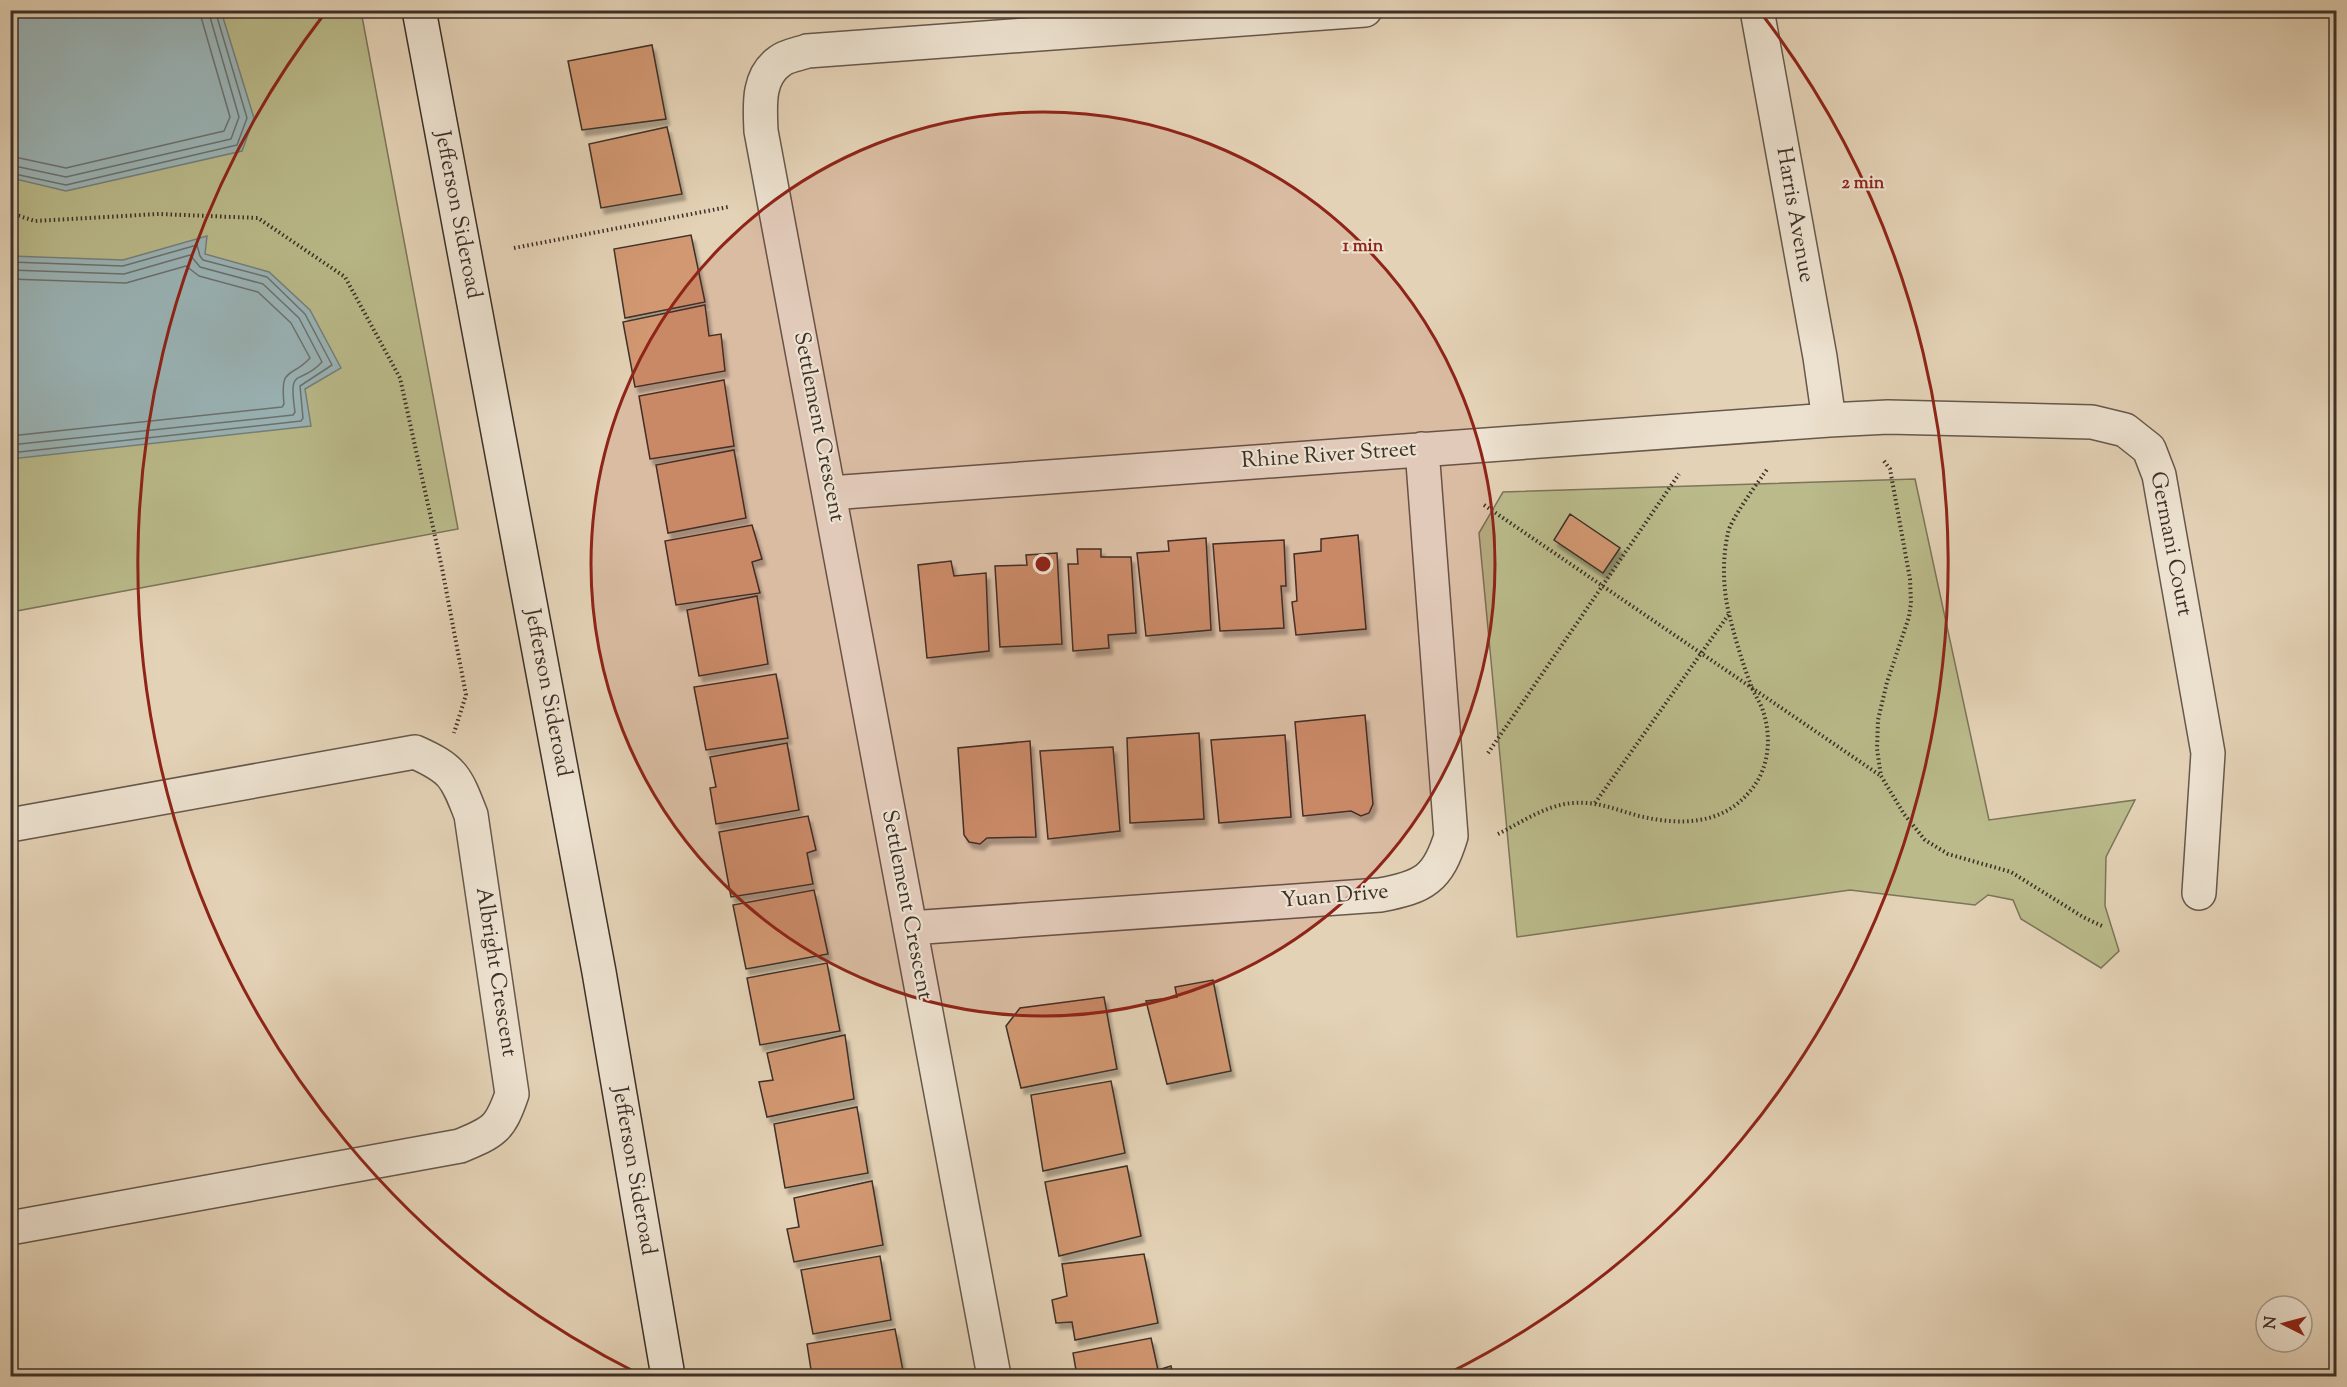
<svg xmlns="http://www.w3.org/2000/svg" width="2347" height="1387" viewBox="0 0 2347 1387" font-family="'Sorts Mill Goudy',serif">
<style>
.green{fill:#baba8a;stroke:#7b755a;stroke-width:1.5}
.water{fill:#9ab5b8;stroke:#74807f;stroke-width:1.5}
.lines{fill:none;stroke-linecap:round;stroke-linejoin:round}
.shore{stroke:#6b7270;stroke-width:1.5}
.building{fill:#d29872;stroke:#3c3029;stroke-width:1.5;filter:url(#shadow)}
.street-casing{stroke:#66584c;stroke-width:36}
.secondary-casing{stroke:#3c3029;stroke-width:36}
.path{stroke:#3c3029;stroke-width:4;stroke-dasharray:1.5 3;stroke-linecap:butt}
.street{stroke:#ede2d0;stroke-width:33}
.secondary{stroke:#ede2d0;stroke-width:33}
.ring{fill:none;stroke:#8f2418;stroke-width:3}
.labels{text-anchor:middle;dominant-baseline:central;stroke-width:4.5;stroke-linejoin:round;paint-order:stroke}
.street-label{font-size:22px;fill:#3c3029;stroke:#ede2d0}
.centre{fill:#8f2418;stroke:#ede2d0;stroke-width:3}
.ring-label{font-size:18px;text-anchor:middle;font-weight:bold;fill:#8f2418;stroke:#ede2d0;stroke-width:4.5;stroke-linejoin:round;paint-order:stroke}
</style>
<defs>
<filter id="shadow"><feDropShadow dx="3.5" dy="6" stdDeviation="1.5" flood-color="#0004"/></filter>
</defs>
<rect width="100%" height="100%" fill="#e4d2b6"/>
<filter id="stains"><feTurbulence type="fractalNoise" baseFrequency=".00333" numOctaves="4"/><feColorMatrix values="0 0 0 0 .2 0 0 0 0 .09 0 0 0 0 .02 0 0 0 .5 -.17"/></filter>
<radialGradient id="worn" r=".72"><stop offset=".6" stop-color="#630" stop-opacity="0"/><stop offset="1" stop-color="#630" stop-opacity=".3"/></radialGradient>
<!-- green -->
<path class="green" d="M11,11H361L458,529L11,612Z
M1915,479L1989,820L2135,800L2106,857L2105,906L2119,951L2101,968L2021,919L2013,900L1988,895L1975,905L1850,890L1517,937L1479,533L1503,492Z"/>
<!-- water -->
<path class="water" d="M11,10L221,11L254,118L242,151L66,191L11,178Z
M207,236L205,254L269,272L310,310L341,368L305,389L311,426L11,459V256L123,260Z"/>
<g class="lines">
<!-- shore -->
<path class="shore" d="M10,156L66,168L224,131L230,117L199,10
M10,165L66,177L231,139L239,117L208,10
M10,173L66,185L237,145L247,118L215,10
M10,262L123,266L197,245L200,256L203,260L267,277L305,314L332,365L300,386L303,418L301,421L10,453
M10,270L124,274L190,255L200,267L263,284L299,318L322,362C299,387 288,364 295,412L293,415L10,445
M10,279L126,283L186,266L199,276L258,292L291,323L310,358C291,379 280,365 284,404L282,407L10,436"/>
</g>
<!-- building -->
<path class="building" d="M652,45L666,119L582,130L568,61Z
M667,127L682,194L601,208L589,144Z
M691,235L705,302L625,318L614,249Z
M705,305L709,336L721,334L725,371L635,387L623,322Z
M724,380L734,446L650,459L639,396Z
M734,450L746,518L668,533L656,465Z
M1570,514L1620,548L1603,573L1554,540Z
M752,525L762,559L752,562L760,593L676,605L665,541Z
M1358,535L1366,629L1296,635L1292,602L1297,601L1294,554L1321,551V539Z
M1206,538L1211,630L1146,636L1137,553L1169,551L1168,541Z
M1284,540L1286,586H1281L1284,628L1220,631L1213,544Z
M1077,549H1101V557H1131L1136,633L1108,635L1109,648L1073,651L1068,564H1078Z
M1057,553L1062,644L1000,647L995,566L1027,565L1026,555Z
M951,561L954,576L986,573L989,651L927,658L918,565Z
M757,596L768,664L699,676L687,610Z
M776,674L788,738L706,750L694,687Z
M1365,715L1373,804L1369,813L1361,816L1351,811L1303,816L1295,722Z
M1199,733L1204,819L1130,823L1127,738Z
M1285,735L1291,817L1219,823L1211,740Z
M1030,741L1036,837L987,838L980,844L969,842L964,835L958,748Z
M787,743L799,810L716,824L710,788L716,787L710,757Z
M1113,747L1120,831L1048,839L1040,751Z
M808,816L816,850L807,853L813,884L731,897L719,832Z
M814,890L828,954L746,969L733,905Z
M827,963L840,1031L760,1045L747,978Z
M1213,980L1231,1071L1167,1084L1146,1001L1177,997L1175,987Z
M1104,997L1117,1069L1021,1088L1006,1026L1020,1008Z
M845,1035L854,1099L767,1117L759,1082L773,1080L767,1053Z
M1111,1081L1125,1153L1043,1171L1031,1095Z
M857,1107L868,1173L785,1188L774,1124Z
M1127,1166L1141,1236L1059,1256L1045,1182Z
M872,1181L883,1245L794,1262L787,1229L799,1227L794,1198Z
M1144,1254L1158,1323L1075,1340L1072,1322L1056,1323L1052,1300L1067,1296L1062,1264Z
M880,1256L891,1320L813,1334L801,1270Z
M895,1329L904,1376H812L807,1344Z
M1151,1338L1158,1370L1171,1366L1173,1376H1077L1073,1353Z"/>
<g class="lines">
<!-- street casing -->
<g class="street-casing">
<path id="street" d="M1757,10L1820,357L1829,420
M830,493L1829,420L1888,417L2092,422L2125,430L2149,449L2159,475L2208,753L2199,893
M10,825L415,752C453,769 456,776 471,815L512,1094C500,1129 494,1132 460,1146L10,1228
M910,928L1380,895C1424,887 1438,879 1451,836L1422,449
M994,1376L761,131C760,106 757,77 780,61C786,56 799,54 807,51L1365,10"/>
</g>
<!-- secondary casing -->
<g class="secondary-casing">
<path id="secondary" d="M419,10L599,972L668,1376"/>
</g>
<!-- path -->
<path class="path" d="M10,213L35,221L159,214L258,218L345,277L400,378L442,568L466,695L454,733
M514,248L728,207
M1884,461L1890,469L1910,579L1911,603L1909,617L1887,682L1878,720L1877,749L1881,776L1904,814L1925,840L1948,854L2011,872L2083,917L2102,926
M1484,505L1881,776
M1488,753L1679,474
M1595,803L1729,614
M1498,834C1522,822 1546,805 1573,803C1597,801 1617,810 1639,816C1681,826 1723,825 1751,790C1770,767 1772,735 1762,708C1759,701 1755,695 1752,688C1743,665 1735,638 1729,614C1723,589 1722,559 1728,533C1730,520 1759,481 1768,468"/>
<!-- street -->
<use href="#street" class="street"/>
<!-- secondary -->
<use href="#secondary" class="secondary"/>
</g>
<!-- distance rings -->
<circle cx="1043" cy="564" r="452" fill="#8f2418" fill-opacity=".12"/>
<g class="ring">
<circle cx="1043" cy="564" r="452"/>
<path d="M639 1374A905 905 0 0 1 325 13M1761 13A905 905 0 0 1 1447 1374"/>
</g>
<g class="labels">
<!-- street labels -->
<g class="street-label">
<text transform="translate(457 215) rotate(79)">Jefferson Sideroad</text>
<text transform="translate(1794 215) rotate(80)">Harris Avenue</text>
<text transform="translate(818 427) rotate(79)">Settlement Crescent</text>
<text transform="translate(1329 456) rotate(-4)">Rhine River Street</text>
<text transform="translate(2170 544) rotate(79)">Germani Court</text>
<text transform="translate(547 693) rotate(79)">Jefferson Sideroad</text>
<text transform="translate(1335 897) rotate(-5)">Yuan Drive</text>
<text transform="translate(906 905) rotate(79)">Settlement Crescent</text>
<text transform="translate(495 972) rotate(81)">Albright Crescent</text>
<text transform="translate(633 1171) rotate(80)">Jefferson Sideroad</text>
</g>
</g>
<circle cx="1043" cy="564" r="9" class="centre"/>
<g class="ring-label">
<text x="1863" y="188">2 min</text>
<text x="1363" y="251">1 min</text>
</g>
<!-- margin -->
<rect width="2347" height="1387" fill="none" stroke="#e4d2b6" stroke-width="36"/>
<rect x="12" y="12" width="2323" height="1363" fill="none" stroke="#3c3029" stroke-width="3"/>
<rect x="18" y="18" width="2311" height="1351" fill="none" stroke="#3c3029" stroke-width="1.5"/>
<!-- north arrow -->
<g transform="translate(2284 1324) rotate(276)"><circle r="28" fill="#ede2d0" stroke="#a69b8d" stroke-width="1.5"/>
<path d="M0-4.5L10 22L0 15L-10 22Z" fill="#8f2418"/>
<text y="-9" font-size="16" font-weight="bold" text-anchor="middle" fill="#3c3029">N</text>
</g>
<rect width="100%" height="100%" filter="url(#stains)"/>
<rect width="100%" height="100%" fill="url(#worn)"/>
</svg>
